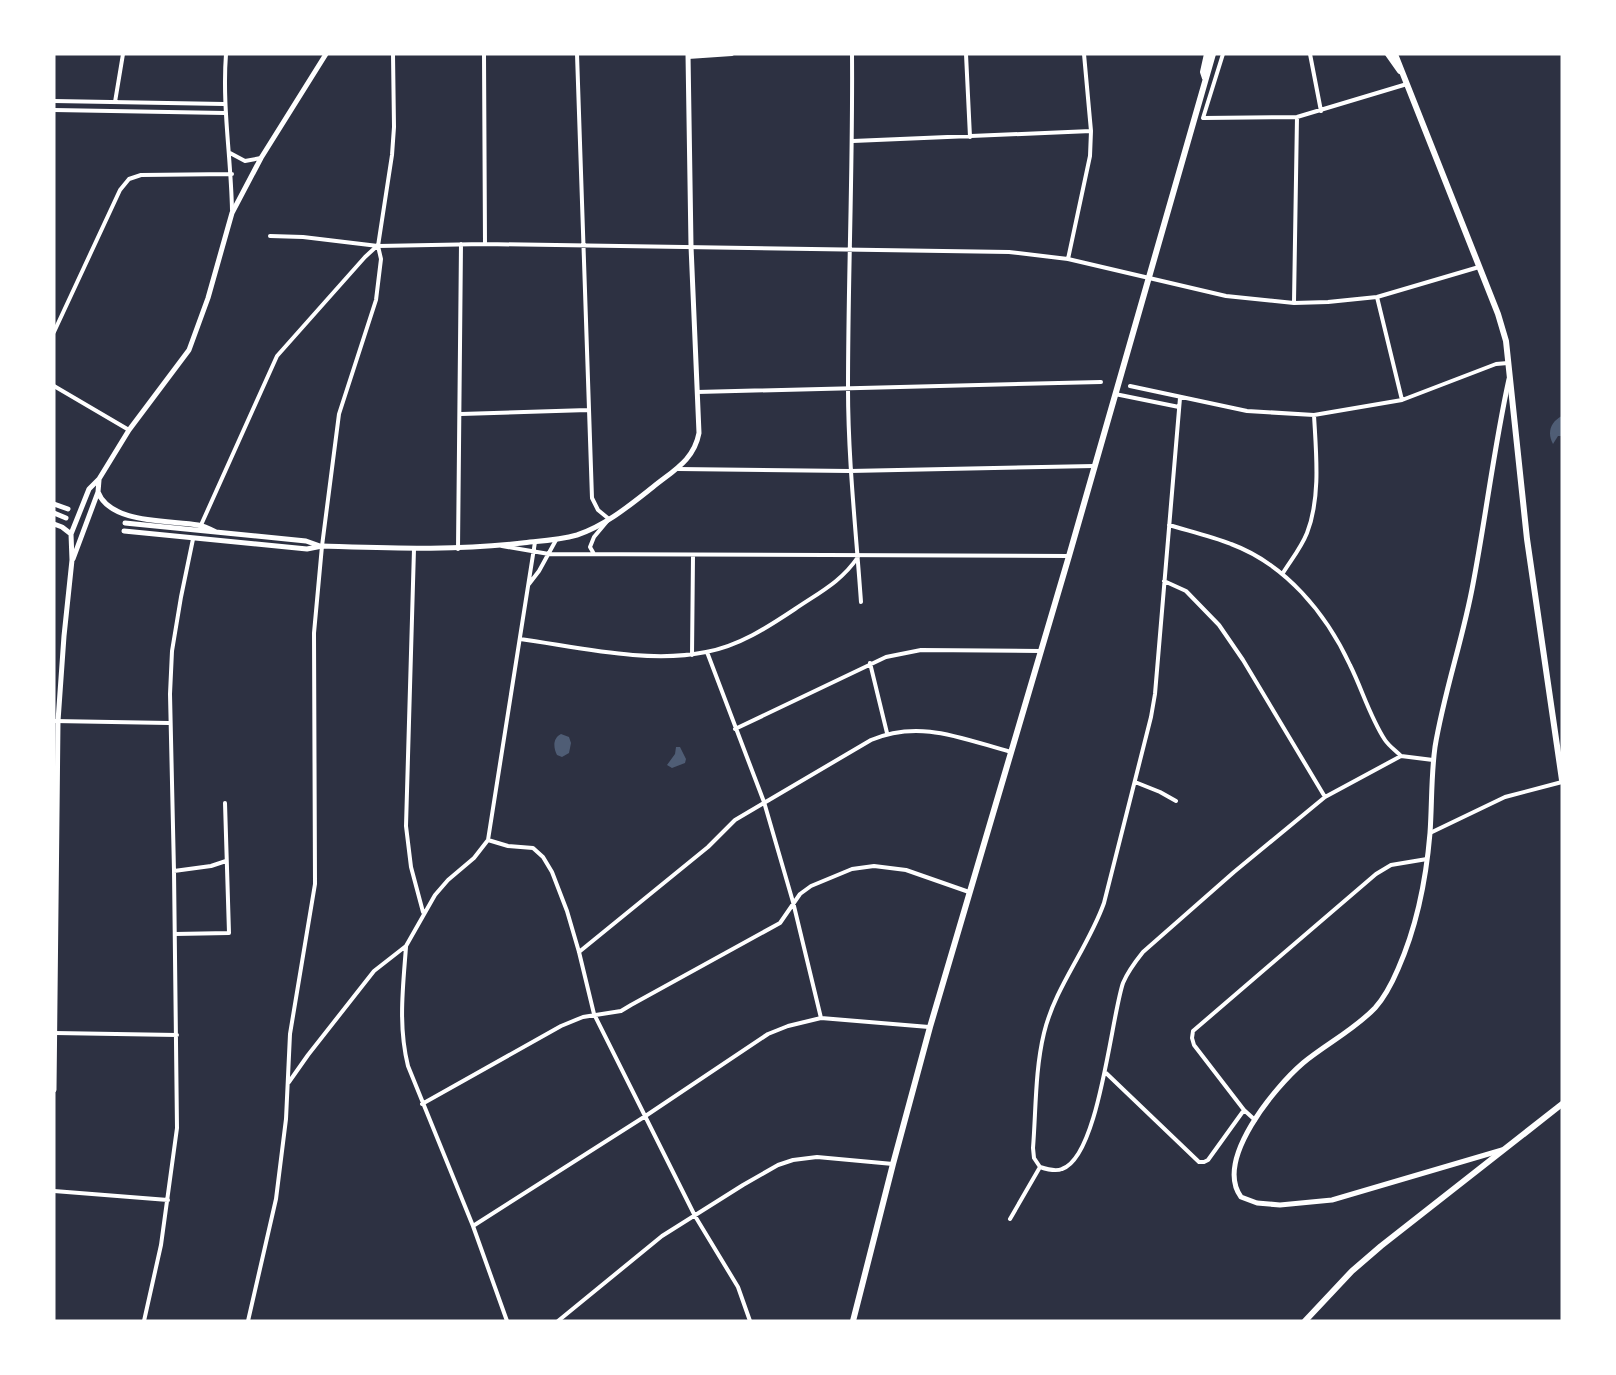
<svg xmlns="http://www.w3.org/2000/svg" width="1616" height="1375" viewBox="0 0 1616 1375" font-family="'Noto Sans',sans-serif">
<style>
.water{fill:#4f5d75}
.lines{fill:none;stroke-linecap:round;stroke-linejoin:round}
.minor{stroke:#fff;stroke-width:4}
.secondary{stroke:#fff;stroke-width:5}
.primary{stroke:#fff;stroke-width:6}
</style>
<rect width="100%" height="100%" fill="#2d3142"/>
<!-- water -->
<path class="water" d="M1562,416V436H1558L1553,444C1547,433 1550,422 1562,416Z
M561,734L569,737L571,743L569,753L562,757L557,755C553,747 553,738 561,734Z
M676,747H680L686,759L685,763L672,768L667,765L675,754Z"/>
<g class="lines">
<!-- minor -->
<path class="minor" d="M226,54C222,106 231,157 232,210
M484,54L485,244
M577,54L592,498L598,510L609,519L594,537L590,547L594,554
M852,54C853,165 848,276 848,388C848,459 856,531 861,602
M966,54L970,137
M1223,54L1203,118L1297,117L1407,84
M1310,54L1321,111
M688,57L732,54
M54,101L224,104
M115,102L123,54
M54,110L225,113
M853,141L1091,131
M230,153L245,161L261,158
M270,236L303,237L378,246L485,244L1009,252L1068,259L1226,296L1294,303L1328,302L1377,297L1479,267
M1068,259L1090,156L1091,131L1084,54
M1377,297L1402,400
M1294,302L1297,117
M54,332L120,190L129,179L141,175L232,174
M54,386L129,430
M1130,386L1247,411L1314,415L1402,400L1496,364L1508,363
M697,392L1101,382
M1115,394L1179,407
M461,414L588,410
M678,469L850,471L1094,466
M201,525L277,356L365,257L377,246
M1169,525C1189,531 1211,536 1231,544C1285,564 1326,613 1350,665C1362,689 1370,717 1385,740C1389,746 1396,751 1401,756
M502,546L549,554L1069,556
M414,549L406,826L411,867L423,912
M458,549L461,244
M1283,573C1291,560 1301,548 1307,533C1321,497 1316,452 1314,415
M1164,581L1186,591L1219,625L1243,660L1325,797
M529,584L539,571L556,540
M520,639C578,647 648,664 706,652C739,646 768,627 795,609C820,592 841,582 858,557
M707,652L764,802L793,902L821,1018
M692,655L693,556
M870,663L887,733
M54,721L169,723
M735,729L886,657L921,650L1040,651
M1135,782L1160,792L1176,801
M1430,833L1505,797L1562,782
M488,840L508,846L533,848L543,857L552,872L567,911L579,952L594,1014L695,1216L738,1287L750,1321
M174,871L211,866L226,861
M175,934L229,933L225,803
M406,947C403,987 398,1026 408,1066L473,1226L507,1321
M579,952L708,847L735,820L871,740C920,719 963,739 1011,752
M55,1033L177,1035
M1106,1073L1199,1162H1204L1208,1160L1244,1110
M289,1082L308,1055L374,971L406,946L435,895L448,880L474,858L488,840L535,542
M422,1104L561,1026L583,1017L621,1011L631,1005L780,923L800,894L811,886L852,869L874,866L906,870L969,892
M1255,1120L1244,1110L1194,1045L1192,1038L1193,1031L1376,874L1391,865L1427,859
M1040,1167L1034,1158L1033,1148C1036,1110 1035,1070 1044,1033C1055,987 1088,948 1104,903L1151,717L1155,694L1180,398
M1040,1167C1046,1169 1055,1172 1062,1169C1099,1157 1111,1018 1123,983C1128,971 1135,962 1143,952L1234,872L1325,797L1401,756L1433,760
M54,1191L168,1200
M1010,1219L1040,1167
M473,1226L644,1117L768,1034L788,1026L821,1018L929,1027
M144,1321L161,1245L177,1128L174,871L170,694L172,651L181,597L193,539
M248,1321L276,1199L286,1119L290,1034L315,884L314,633L322,546L339,414L376,300L381,259L378,246L392,155L394,127L393,54
M558,1321L662,1236L743,1185L778,1165L793,1160L817,1157L893,1164"/>
<!-- secondary -->
<path class="secondary" d="M98,492C110,524 169,520 198,525C204,526 210,529 216,532
M54,504L68,509
M54,513L66,518
M125,523L306,541L320,546
M54,524L62,527L71,534
M124,531L307,549L322,546C389,548 456,551 522,543C540,541 559,540 577,535C605,526 630,505 653,487C674,470 694,460 699,433L691,246L688,54
M73,559L98,492L99,480
M54,1090L58,721L64,636L72,560L71,534L89,489L99,479L129,430L189,350L208,298L232,213L261,158L326,54
M1502,1150L1332,1200L1280,1205L1257,1203L1241,1197C1214,1160 1275,1087 1303,1063C1326,1044 1354,1030 1375,1008C1385,997 1392,983 1398,969C1417,926 1426,881 1430,833C1432,805 1431,776 1435,747C1444,692 1463,639 1473,584C1486,516 1494,447 1509,379"/>
<!-- primary -->
<path class="primary" d="M1388,54L1400,71
M1395,54L1498,314L1506,341L1527,539L1562,780
M1205,78L1203,72L1207,54
M853,1321L893,1164L930,1027L1069,556L1213,54
M1305,1321L1352,1271L1381,1246L1562,1104"/>
</g>
<!-- border -->
<rect width="1616" height="1375" fill="none" stroke="#ffffff" stroke-width="111"/>
</svg>
